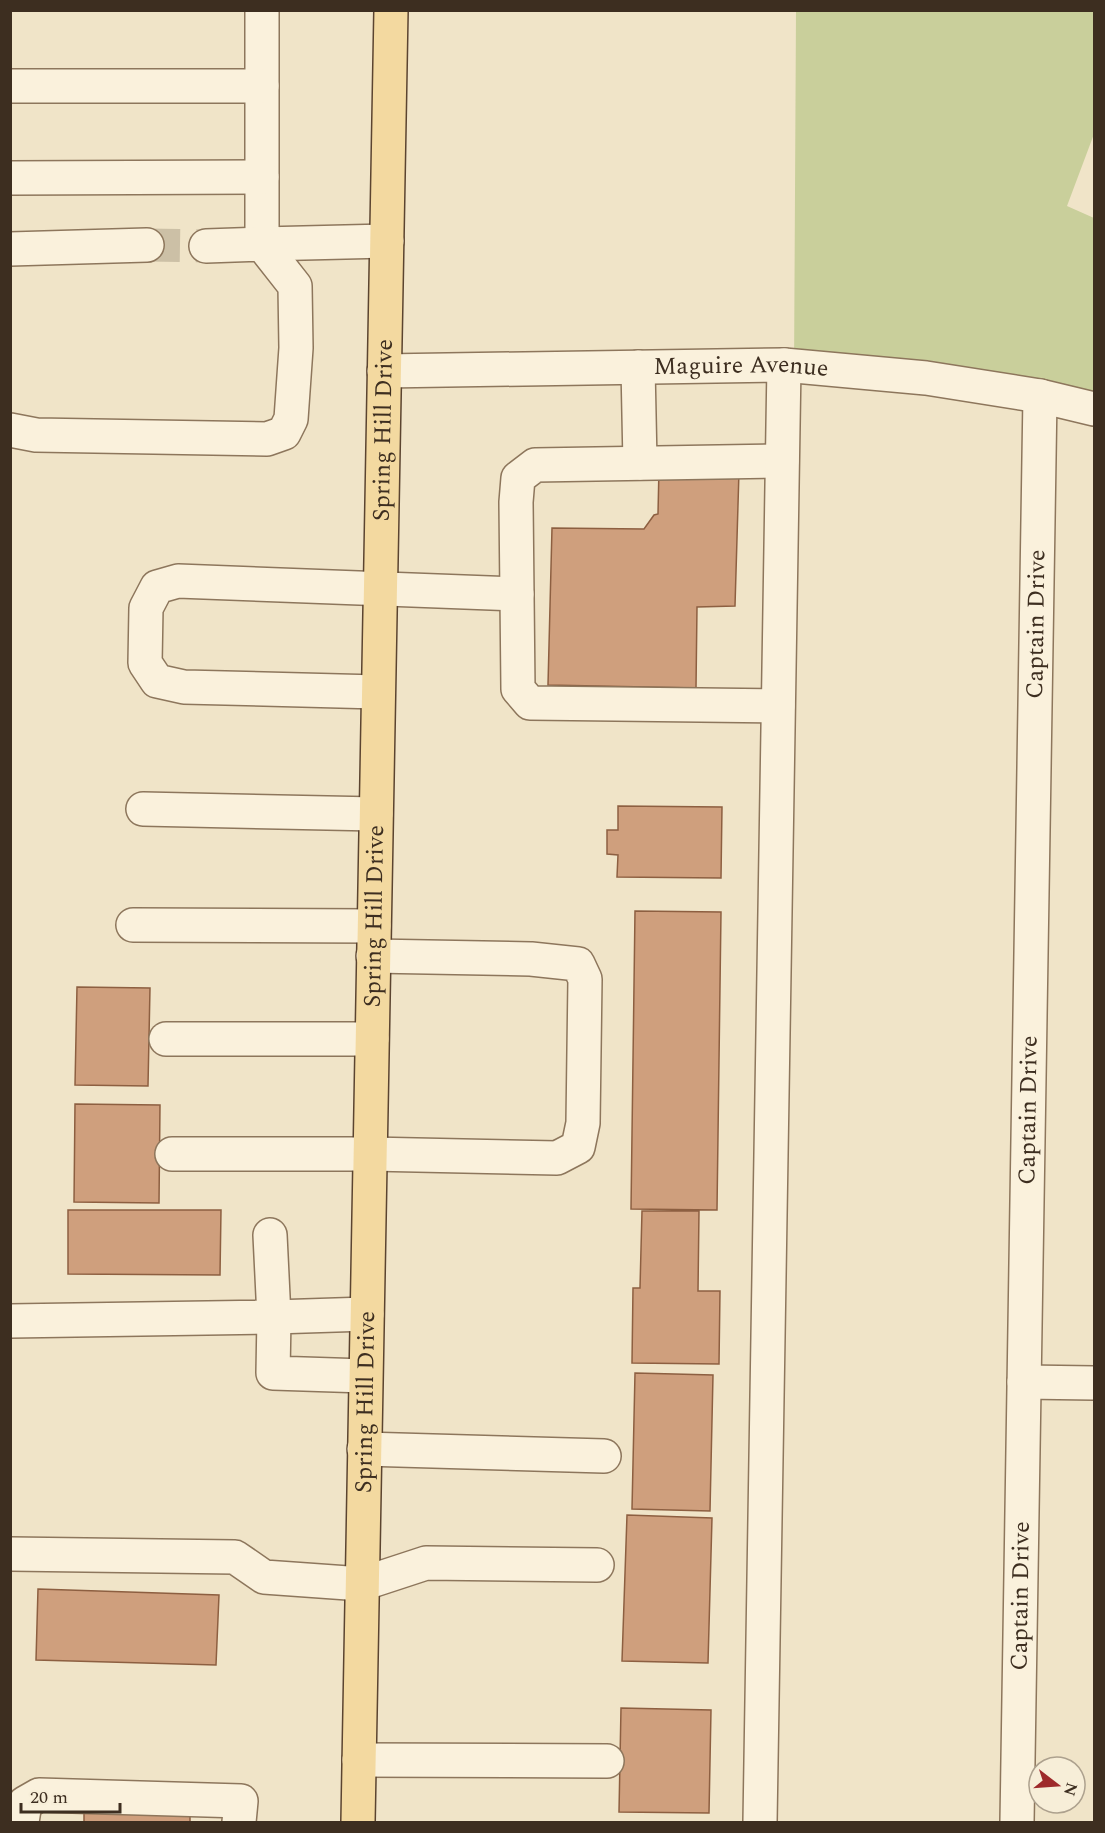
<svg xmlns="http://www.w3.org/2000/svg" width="1105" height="1833" viewBox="0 0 1105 1833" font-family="Spectral,serif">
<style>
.green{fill:#c9cf9b}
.building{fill:#cf9f7d;stroke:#8d5f41;stroke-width:1.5}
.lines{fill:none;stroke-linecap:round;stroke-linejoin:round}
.minor-tunnel{stroke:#ccc0a6;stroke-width:33;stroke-dasharray:33 16;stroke-linecap:butt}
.minor-casing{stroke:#8d765c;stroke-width:36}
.major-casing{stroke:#5b4430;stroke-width:36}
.minor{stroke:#faf1dc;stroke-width:33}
.major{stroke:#f3d9a0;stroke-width:33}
.labels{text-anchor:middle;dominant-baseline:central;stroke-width:4.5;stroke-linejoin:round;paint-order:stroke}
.street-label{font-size:24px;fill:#3d2e20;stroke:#f7eed8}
</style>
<rect width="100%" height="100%" fill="#f0e4c8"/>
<!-- green -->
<path class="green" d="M796,11H1094V134L1067,206L1094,218V400L794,374Z"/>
<!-- building -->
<path class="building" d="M659,468L739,471L735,606L697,607L696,688L548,685L552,528L644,529L654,515L658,514Z
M618,806L722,807L721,878L617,877L618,855L607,854V830H618Z
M635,911L721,912L717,1210L631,1209Z
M77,987L150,988L148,1086L75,1085Z
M75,1104L160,1105L159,1203L74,1202Z
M68,1210H221L220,1275L68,1274Z
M642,1211H699L698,1291H720L719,1364L632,1363L633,1288H640Z
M635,1373L713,1375L710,1511L632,1509Z
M627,1515L712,1518L708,1663L622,1661Z
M38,1589L219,1595L216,1665L36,1660Z
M621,1708L711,1710L709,1813L619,1812Z
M190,1812V1822H84V1813Z"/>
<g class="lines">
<!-- minor-tunnel -->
<path class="minor-tunnel" d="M147,245L206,246"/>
<!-- minor casing -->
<g class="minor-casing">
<g id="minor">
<path d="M262,10V244L387,241"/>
<path d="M10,86H262"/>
<path d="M10,178L262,177"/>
<path d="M10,249L147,245"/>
<path d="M638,367L640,463"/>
<path id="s1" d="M384,371L784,365L926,378L1040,396L1094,409"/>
<path d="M10,430L36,435L267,439L284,433L291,419L296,348L295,286L262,244L206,246"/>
<path d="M378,692L184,687L157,681L145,663L146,608L157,587L178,581L517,594"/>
<path d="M778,706L530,703L518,689L516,502L518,478L535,465L782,461"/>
<path d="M143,809L376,814"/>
<path d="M133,925L374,926"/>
<path d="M166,1039H372"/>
<path d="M172,1154H370L557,1158L578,1147L583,1123L585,979L578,964L531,959L373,956"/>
<path d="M10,1321L274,1317L270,1235"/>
<path d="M365,1376L273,1373L274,1317L367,1314"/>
<path d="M1024,1382L1094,1383"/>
<path d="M364,1449L604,1456"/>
<path d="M10,1554L235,1557L264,1577L362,1584L426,1563L597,1565"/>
<path d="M359,1760L607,1761"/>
<path d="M22,1822L25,1803L39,1795L241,1801L239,1822"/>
<path d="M760,1822L784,365"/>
<path id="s2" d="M1017,1822L1040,396"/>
</g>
</g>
<!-- major casing -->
<g class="major-casing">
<g id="major">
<path id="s3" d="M358,1822L391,10"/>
</g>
</g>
<!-- minor -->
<use href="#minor" class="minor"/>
<!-- major -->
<use href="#major" class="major"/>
</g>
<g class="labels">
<!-- street labels -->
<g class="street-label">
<text stroke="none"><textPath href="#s1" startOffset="357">Maguire Avenue</textPath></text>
<text stroke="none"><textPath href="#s3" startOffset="1392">Spring Hill Drive</textPath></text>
<text stroke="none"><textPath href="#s2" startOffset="1198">Captain Drive</textPath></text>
<text stroke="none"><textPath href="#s3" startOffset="906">Spring Hill Drive</textPath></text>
<text stroke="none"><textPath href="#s2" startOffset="712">Captain Drive</textPath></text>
<text stroke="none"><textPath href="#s3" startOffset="420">Spring Hill Drive</textPath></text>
<text stroke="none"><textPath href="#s2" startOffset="226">Captain Drive</textPath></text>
</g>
</g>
<!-- border -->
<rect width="1105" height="1833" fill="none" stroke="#3d2e20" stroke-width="24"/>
<!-- north arrow -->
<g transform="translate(1057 1785) rotate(107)"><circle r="28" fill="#f7eed8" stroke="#ada18e" stroke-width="1.5"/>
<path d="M0-4.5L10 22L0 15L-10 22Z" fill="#9e2a2b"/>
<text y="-9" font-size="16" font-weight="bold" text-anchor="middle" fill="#3d2e20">N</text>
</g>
<!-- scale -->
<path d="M21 1803v9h99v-9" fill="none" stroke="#3d2e20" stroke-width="3"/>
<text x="30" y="1803" font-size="18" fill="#3d2e20" stroke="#f7eed8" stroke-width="4.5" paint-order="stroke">20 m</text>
</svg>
